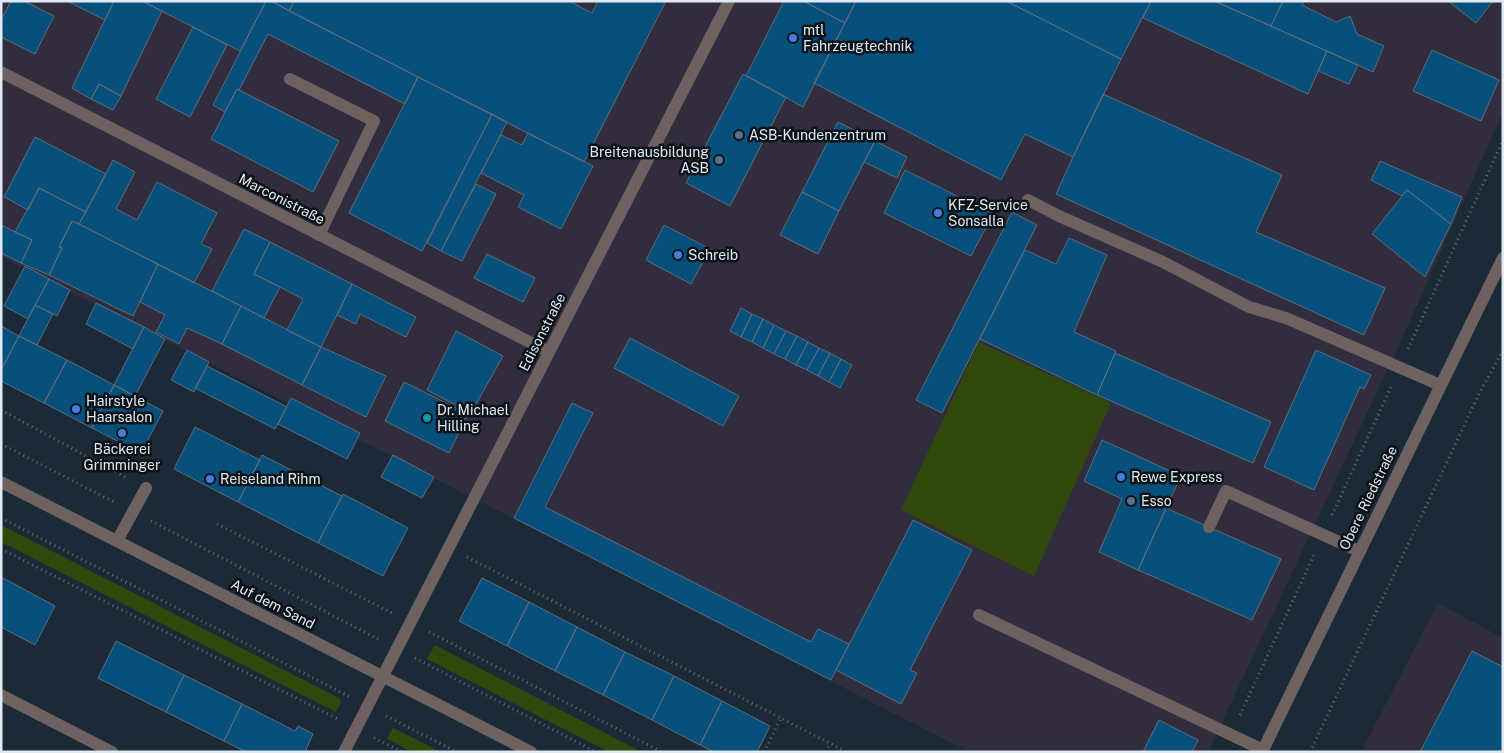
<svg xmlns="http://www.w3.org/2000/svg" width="1504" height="753" viewBox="0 0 1504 753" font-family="'Public Sans',sans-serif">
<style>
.commercial{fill:#312d3e}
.green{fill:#30480c}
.building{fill:#07507b;stroke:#5c6d7b}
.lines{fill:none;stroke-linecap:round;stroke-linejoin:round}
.path{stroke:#606d78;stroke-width:3;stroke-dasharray:1 4;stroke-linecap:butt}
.service{stroke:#6d6260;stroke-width:12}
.minor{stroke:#6d6260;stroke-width:12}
.tertiary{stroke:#6d6260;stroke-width:12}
.shop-dot{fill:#3f7fe0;stroke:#0b1217;stroke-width:2}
.service-dot{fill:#5c6f8a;stroke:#0b1217;stroke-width:2}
.culture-dot{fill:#0f9aa8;stroke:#0b1217;stroke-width:2}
.labels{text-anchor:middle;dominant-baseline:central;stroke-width:5;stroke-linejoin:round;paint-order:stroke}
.poi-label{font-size:14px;fill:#e1eaf3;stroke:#0b1217;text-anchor:start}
.street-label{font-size:14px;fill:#e1eaf3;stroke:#0b1217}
</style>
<rect width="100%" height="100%" fill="#1b2a36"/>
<!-- commercial -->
<path class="commercial" d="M1,1H1503V112L1401,341L1208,752H969L1,256Z
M1438,603L1503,638V752H1361Z"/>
<!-- green -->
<path class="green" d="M979,342L1111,403L1034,576L901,510Z
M1,525L339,698L341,703L336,712L1,542Z
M435,645L642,752H609L427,659Z
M393,728L441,752H412L387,739Z"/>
<!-- building -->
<path class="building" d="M11,1H24L54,16L35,54L1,37V20Z
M67,1H114L105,20Z
M114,1H142L162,11L121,96L99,84L91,99L72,88Z
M142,1H266L240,51Z
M266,1H271L418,77L405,104L268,34L239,90L237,89L225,112L213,105Z
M271,1H294L289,11Z
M294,1H569L592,13L598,1H666L584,162L289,11Z
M784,1H803L845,23L803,107L746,76Z
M803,1H856L845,23Z
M856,1H1006L1121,59L1073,157L1025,134L1001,180L814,83Z
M1006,1H1151L1121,59Z
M1151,1H1214L1327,51L1308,94L1143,18Z
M1214,1H1283L1271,26Z
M1283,1H1304L1302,5L1336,22L1350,16L1357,34L1384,46L1373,72L1271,26Z
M1448,1H1493L1476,23Z
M193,27L227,45L190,117L156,99Z
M1432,50L1499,80L1481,121L1413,91Z
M1327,51L1358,65L1349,84L1318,71Z
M743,74L786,97L730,206L686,183Z
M418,77L492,114L422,251L349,213Z
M99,84L121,96L113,110L91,99Z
M237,89L339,141L313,192L211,139Z
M1103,94L1282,175L1256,232L1385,288L1364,335L1056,194L1073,157Z
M492,114L507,122L441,251L427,243Z
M838,122L875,141L839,211L802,192Z
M528,133L593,166L561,229L518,207L524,195L481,173L501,135L522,145Z
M35,137L106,174L86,212L39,188L28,210L4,197Z
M875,141L907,157L897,178L864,162Z
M113,160L135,172L116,209L137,220L157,182L217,213L201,244L212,249L194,283L79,224Z
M1380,161L1462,197L1451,224L1407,190L1402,196L1371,180Z
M905,170L993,214L971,256L884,213Z
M476,184L496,194L462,261L441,251Z
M39,188L86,212L79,224L72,221L59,247L62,248L49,275L21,263L32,240L15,232Z
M1407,190L1451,224L1425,277L1372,234Z
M802,192L839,211L818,254L780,235Z
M1012,212L1037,225L942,413L916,400Z
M72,221L79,224L158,264L133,316L49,275L62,248L59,247Z
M1,225L32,240L21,263L1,253Z
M664,225L710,249L691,284L646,260Z
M244,229L270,242L254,274L280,287L264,318L212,291Z
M1069,238L1107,255L1074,332L1116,351L1097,395L980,339L1025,250L1056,264Z
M270,242L352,284L321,347L287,330L303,299L254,274Z
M487,254L535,278L523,302L474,278Z
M158,264L241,306L222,344L187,328L179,344L156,332L165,315L140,302Z
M25,266L49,279L28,319L4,306Z
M49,279L70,290L57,316L35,305Z
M352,284L416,317L406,337L360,314L356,324L337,315Z
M96,303L144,327L133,349L86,324Z
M35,305L53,314L37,345L19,336Z
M241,306L321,347L302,385L222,344Z
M741,308L752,314L741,337L730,331Z
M752,314L763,319L752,342L741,337Z
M763,319L774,325L763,348L752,342Z
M774,325L786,331L774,354L763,348Z
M1,326L19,336L1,370Z
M144,327L165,339L135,396L114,385Z
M456,331L503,356L471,413L427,390Z
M786,331L797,336L785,359L774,354Z
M19,336L67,360L44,403L1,381V370Z
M797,336L808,342L796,365L785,359Z
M630,338L739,396L723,426L614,368Z
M808,342L819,348L807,370L796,365Z
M321,347L386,376L366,417L302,385Z
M819,348L830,353L818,376L807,370Z
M187,350L209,362L194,392L171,380Z
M1316,350L1371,375L1364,389L1360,387L1314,490L1264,467Z
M830,353L841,359L829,382L818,376Z
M1115,353L1271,422L1253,463L1097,395Z
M841,359L852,365L840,388L829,382Z
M67,360L114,385L92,428L44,403Z
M207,366L287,407L275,429L195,388Z
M404,382L468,414L449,453L385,421Z
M114,385L163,411L141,453L92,428Z
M291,398L360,433L347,459L278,424Z
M572,403L593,413L545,507L811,642L818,629L849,644L831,680L514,518Z
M195,427L260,460L238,502L174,469Z
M1102,440L1181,476L1138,570L1099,552L1122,499L1084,481Z
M262,455L342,496L318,543L238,502Z
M393,455L434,477L422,498L381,477Z
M343,494L408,528L383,576L318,543Z
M1166,508L1281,559L1252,620L1138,570Z
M913,520L972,550L910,670L917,673L901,704L836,670Z
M1,577L55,606L35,645L1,627Z
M482,578L529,602L507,646L459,621Z
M529,602L577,627L555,671L507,646Z
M577,627L625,652L603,695L555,671Z
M116,641L184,675L166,712L98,678Z
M1472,651L1503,667V752H1420Z
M625,652L674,676L652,720L603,695Z
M184,675L242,704L224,741L166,712Z
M674,676L722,701L700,745L652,720Z
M722,701L770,726L757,752H714L700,745Z
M242,704L295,731L298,726L313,734L305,752H246L224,741Z
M1159,720L1198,740L1192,752H1143Z"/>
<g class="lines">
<!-- path -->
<path class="path" d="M1408,349L1503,140
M1,410L127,478
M1,444L114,502
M1332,515L1391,387
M1,518L350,697
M151,521L378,639
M217,524L392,613
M1,549L338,719
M467,557L847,752
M429,632L662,752
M415,658L596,752
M1240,715L1314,555
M386,716L457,752
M374,738L402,752
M764,752L781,718
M826,752L830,743
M1310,752L1480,392L1503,350"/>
<!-- service -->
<path class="service" d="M290,79L374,121L319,235
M1028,200L1059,216L1163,262L1249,307L1286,318L1440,385
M1209,527L1226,491L1359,551
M117,541L146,488
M979,615L1263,750
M1,695L112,752"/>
<!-- minor -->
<path class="minor" d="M1,72L549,352
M344,752L729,1
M1262,752L1503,258"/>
<!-- tertiary -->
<path class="tertiary" d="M1,482L531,752"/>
</g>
<!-- markers -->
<g class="shop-dot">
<circle cx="793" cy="38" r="5"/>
<circle cx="938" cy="213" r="5"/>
<circle cx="678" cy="255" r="5"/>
<circle cx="76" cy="409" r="5"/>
<circle cx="122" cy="433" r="5"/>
<circle cx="1121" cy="477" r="5"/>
<circle cx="210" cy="479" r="5"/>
</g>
<g class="service-dot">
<circle cx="739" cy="135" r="5"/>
<circle cx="719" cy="160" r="5"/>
<circle cx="1131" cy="501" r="5"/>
</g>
<circle class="culture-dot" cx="427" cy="418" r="5"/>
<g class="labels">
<!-- poi labels -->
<g class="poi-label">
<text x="803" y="30">mtl<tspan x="803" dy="16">Fahrzeugtechnik</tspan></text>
<text x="749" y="135">ASB-Kundenzentrum</text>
<text x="709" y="152" text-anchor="end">Breitenausbildung<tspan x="709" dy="16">ASB</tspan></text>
<text x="948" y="205">KFZ-Service<tspan x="948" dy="16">Sonsalla</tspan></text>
<text x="688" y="255">Schreib</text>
<text x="86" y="401">Hairstyle<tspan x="86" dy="16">Haarsalon</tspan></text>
<text x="437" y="410">Dr. Michael<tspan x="437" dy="16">Hilling</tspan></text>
<text x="122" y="449" text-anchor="middle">Bäckerei<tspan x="122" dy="16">Grimminger</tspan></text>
<text x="1131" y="477">Rewe Express</text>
<text x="220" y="479">Reiseland Rihm</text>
<text x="1141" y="501">Esso</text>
</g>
<!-- street labels -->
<g class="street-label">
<text transform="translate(282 199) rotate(27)">Marconistraße</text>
<text transform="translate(542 332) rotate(-63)">Edisonstraße</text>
<text transform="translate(1368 498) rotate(-64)">Obere Riedstraße</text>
<text transform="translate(273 604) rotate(27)">Auf dem Sand</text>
</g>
</g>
<!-- border -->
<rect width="1504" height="753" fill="none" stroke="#e1eaf3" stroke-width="5"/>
</svg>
